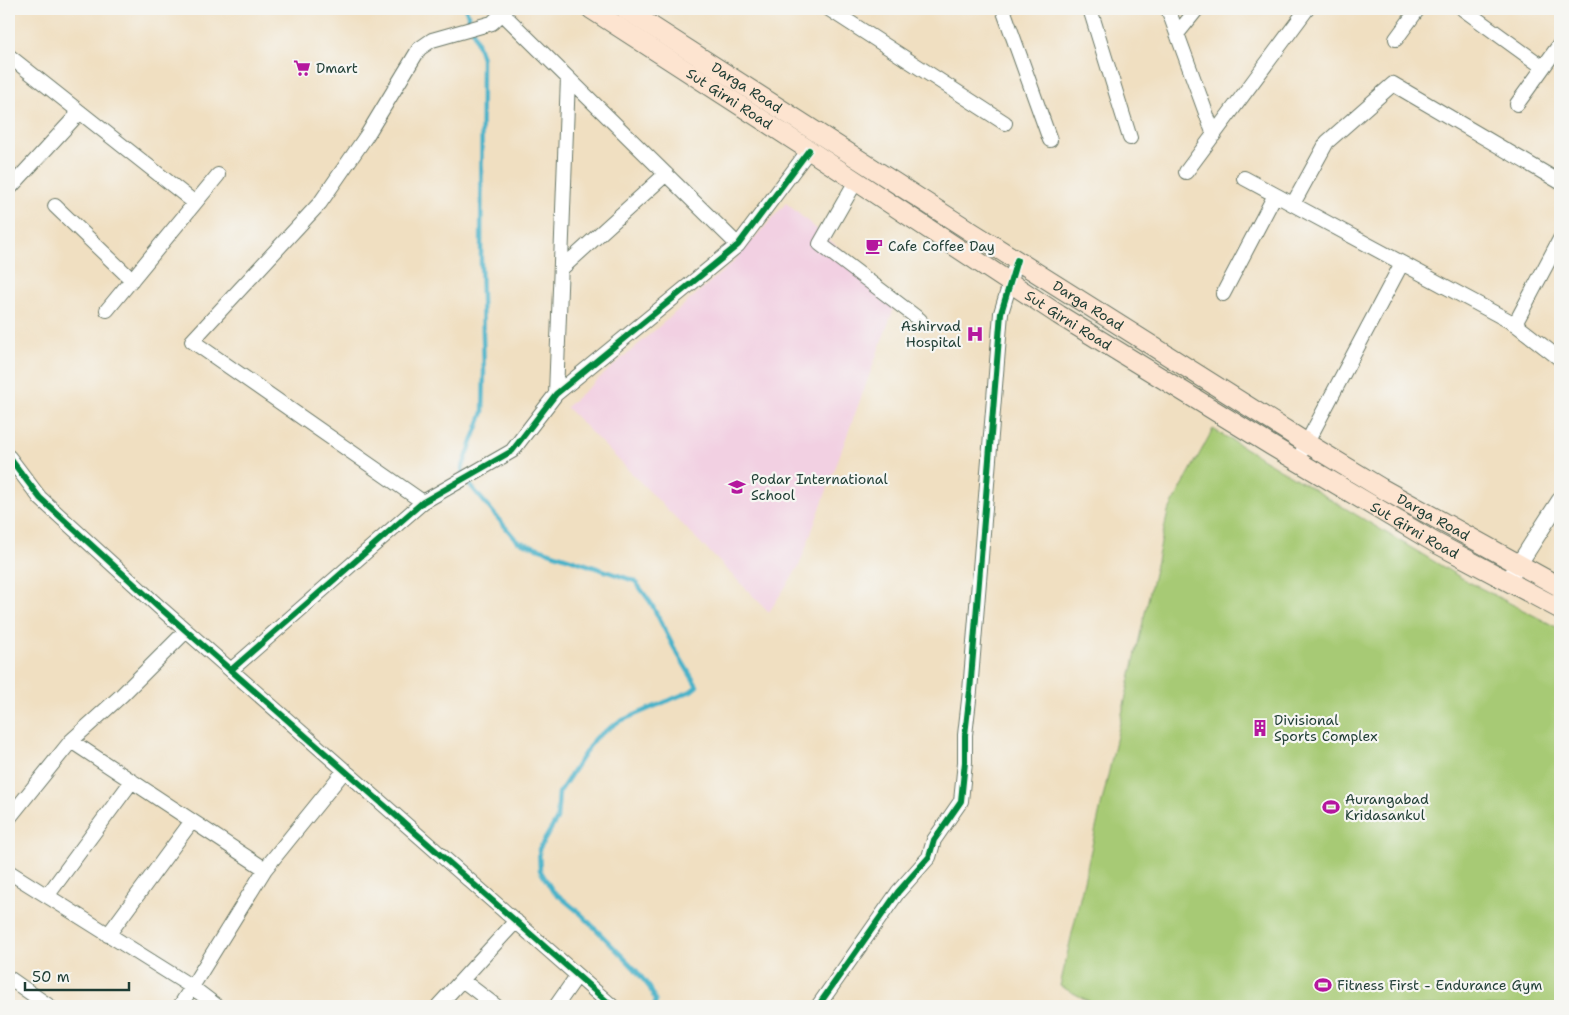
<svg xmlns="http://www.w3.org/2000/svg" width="1569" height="1015" viewBox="0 0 1569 1015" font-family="'Shantell Sans',sans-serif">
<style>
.built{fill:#f2d0e2}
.green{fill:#a7ca74;stroke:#638454}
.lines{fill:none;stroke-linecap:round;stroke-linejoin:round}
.stream{stroke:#4ab2c9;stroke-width:4.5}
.minor-casing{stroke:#687665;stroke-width:16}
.tertiary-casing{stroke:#687665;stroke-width:18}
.secondary-casing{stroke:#687665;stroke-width:21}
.minor{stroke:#fff;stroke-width:14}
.tertiary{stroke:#fff;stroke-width:16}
.secondary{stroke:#fde4d0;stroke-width:19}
.cycleway-casing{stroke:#f6f6f2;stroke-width:9}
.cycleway{stroke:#00873e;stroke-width:6}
.labels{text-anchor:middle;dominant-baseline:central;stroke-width:4.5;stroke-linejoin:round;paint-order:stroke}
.poi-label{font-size:14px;fill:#1f3d34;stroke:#f6f6f2;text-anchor:start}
.street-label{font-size:14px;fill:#1f3d34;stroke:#f6f6f2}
</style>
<rect width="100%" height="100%" fill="#f6f6f2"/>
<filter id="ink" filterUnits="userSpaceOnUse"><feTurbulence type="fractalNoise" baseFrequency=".02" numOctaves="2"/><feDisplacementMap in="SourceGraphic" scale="10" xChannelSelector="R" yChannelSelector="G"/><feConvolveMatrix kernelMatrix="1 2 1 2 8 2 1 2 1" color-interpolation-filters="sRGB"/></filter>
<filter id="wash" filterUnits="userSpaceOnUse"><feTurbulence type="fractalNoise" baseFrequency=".0096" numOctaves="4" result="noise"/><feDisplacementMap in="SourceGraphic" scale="20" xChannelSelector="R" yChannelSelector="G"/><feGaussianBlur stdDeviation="1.12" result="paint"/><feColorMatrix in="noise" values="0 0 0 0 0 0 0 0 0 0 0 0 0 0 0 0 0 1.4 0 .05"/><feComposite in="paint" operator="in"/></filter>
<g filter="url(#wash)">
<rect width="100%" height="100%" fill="#f0dfc1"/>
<!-- built -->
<path class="built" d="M786,203L839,248L894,308L799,566L769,612L566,407L731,264Z"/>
<!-- green -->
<path class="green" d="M1213,429L1465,580L1560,629V1006H1098L1060,986L1168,512Z"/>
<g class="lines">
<!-- stream -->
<path class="stream" d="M466,9L482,58L481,262L484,372L483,412L462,469L465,479L517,541L635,581L651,603L673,646L697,686L691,691L618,722L594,739L559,793L557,819L539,849L540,870L552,890L581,914L635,969L650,988L656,1002L654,1006"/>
</g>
</g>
<g filter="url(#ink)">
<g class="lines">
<!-- minor casing -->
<g class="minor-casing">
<path id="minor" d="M829,9L1005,123
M1003,9L1050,140
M1090,9L1130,138
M1168,9L1214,135
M1463,9L1543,67
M502,13L738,245
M1177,34L1197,9
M1396,39L1418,9
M9,56L195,203
M1517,104L1560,44
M1186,172L1307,9
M1244,178L1515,324L1560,359
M856,181L820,244L920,320
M9,189L80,112
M1293,204L1327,142L1393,84L1560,182
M55,206L132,280
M561,269L666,174
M1223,294L1275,195
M107,310L218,175
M1515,324L1560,239
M556,394L568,78
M1303,450L1402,263
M9,457L40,498L158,606L612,1006
M423,502L192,341L320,203L367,135L419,49L432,40L492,23L507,9
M231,670L423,502L512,451L556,394L738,245L809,150
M71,741L265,869
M9,818L71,741L122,695L186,631
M9,872L192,987L217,1006
M47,896L132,781
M108,935L192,821
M9,978L49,1006
M462,980L496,1006
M180,1006L265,869L345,770
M438,1006L516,921
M556,1006L577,976
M818,1006L898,892L929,857L934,840L961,801L965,762V735L970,691L1001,313L1017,260"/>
</g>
<!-- tertiary casing -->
<g class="tertiary-casing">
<path id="tertiary" d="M1508,581L1560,500"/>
</g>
<!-- secondary casing -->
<g class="secondary-casing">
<g id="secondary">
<path id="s1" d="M591,9L809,150L1059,315L1272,446L1434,542L1560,609"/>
<path id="s2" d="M625,9L967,229L1300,439L1381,488L1560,587"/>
</g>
</g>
<!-- minor -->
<use href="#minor" class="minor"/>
<!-- tertiary -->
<use href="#tertiary" class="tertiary"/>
<!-- secondary -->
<use href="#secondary" class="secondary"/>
<!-- cycleway casing -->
<g class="cycleway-casing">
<path id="cycleway" d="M9,457L40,498L158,606L612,1006
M231,670L423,502L512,451L556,394L738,245L809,150
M818,1006L898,892L929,857L934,840L961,801L965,762V735L970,691L1001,313L1017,260"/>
</g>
<!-- cycleway -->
<use href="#cycleway" class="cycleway"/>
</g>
</g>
<!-- icons -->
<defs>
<g id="supermarket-bare" transform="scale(1.35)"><path d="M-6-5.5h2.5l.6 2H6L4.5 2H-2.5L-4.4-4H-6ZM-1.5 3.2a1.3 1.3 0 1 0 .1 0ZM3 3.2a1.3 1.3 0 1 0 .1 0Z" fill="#b5179e" stroke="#f6f6f2" stroke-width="2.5" paint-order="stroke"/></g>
<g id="cafe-bare" transform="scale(1.35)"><path d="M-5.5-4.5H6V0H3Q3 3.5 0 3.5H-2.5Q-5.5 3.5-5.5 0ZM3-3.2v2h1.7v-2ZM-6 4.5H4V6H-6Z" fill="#b5179e" stroke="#f6f6f2" stroke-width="2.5" paint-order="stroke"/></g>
<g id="hospital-bare" transform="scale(1.35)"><path d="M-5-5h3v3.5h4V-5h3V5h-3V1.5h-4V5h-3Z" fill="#b5179e" stroke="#f6f6f2" stroke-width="2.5" paint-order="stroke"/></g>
<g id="school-bare" transform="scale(1.35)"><path d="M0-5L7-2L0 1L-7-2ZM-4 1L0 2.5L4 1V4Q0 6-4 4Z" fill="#b5179e" stroke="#f6f6f2" stroke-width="2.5" paint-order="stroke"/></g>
<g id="building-bare" transform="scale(1.35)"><path d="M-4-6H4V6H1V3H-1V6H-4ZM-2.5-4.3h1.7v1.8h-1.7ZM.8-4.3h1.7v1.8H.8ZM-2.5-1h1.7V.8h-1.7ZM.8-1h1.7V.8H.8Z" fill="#b5179e" stroke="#f6f6f2" stroke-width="2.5" paint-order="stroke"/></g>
<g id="stadium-bare" transform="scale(1.35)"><path d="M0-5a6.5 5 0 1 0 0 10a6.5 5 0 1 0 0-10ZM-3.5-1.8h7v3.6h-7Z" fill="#b5179e" stroke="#f6f6f2" stroke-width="2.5" paint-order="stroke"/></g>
</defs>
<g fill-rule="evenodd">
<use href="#supermarket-bare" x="302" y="68"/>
<use href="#cafe-bare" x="874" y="246"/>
<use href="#hospital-bare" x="975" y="334"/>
<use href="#school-bare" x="737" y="487"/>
<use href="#building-bare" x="1260" y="728"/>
<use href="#stadium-bare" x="1331" y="807"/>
<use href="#stadium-bare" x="1323" y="985"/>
</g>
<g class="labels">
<!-- poi labels -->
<g class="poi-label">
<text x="316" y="68">Dmart</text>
<text x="888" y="246">Cafe Coffee Day</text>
<text x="961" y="326" text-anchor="end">Ashirvad<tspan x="961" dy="16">Hospital</tspan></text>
<text x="751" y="479">Podar International<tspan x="751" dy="16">School</tspan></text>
<text x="1274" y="720">Divisional<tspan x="1274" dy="16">Sports Complex</tspan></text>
<text x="1345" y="799">Aurangabad<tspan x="1345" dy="16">Kridasankul</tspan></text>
<text x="1337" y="985">Fitness First - Endurance Gym</text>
</g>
<!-- street labels -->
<g class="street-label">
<text stroke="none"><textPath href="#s2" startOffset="145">Darga Road</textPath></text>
<text stroke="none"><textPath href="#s1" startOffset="165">Sut Girni Road</textPath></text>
<text stroke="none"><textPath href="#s2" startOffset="550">Darga Road</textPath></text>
<text stroke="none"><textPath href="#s1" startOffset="570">Sut Girni Road</textPath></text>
<text stroke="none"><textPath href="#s2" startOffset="955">Darga Road</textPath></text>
<text stroke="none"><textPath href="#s1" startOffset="975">Sut Girni Road</textPath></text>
</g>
</g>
<!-- margin -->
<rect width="1569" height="1015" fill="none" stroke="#f6f6f2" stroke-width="30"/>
<!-- scale -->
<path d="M25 982v8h104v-8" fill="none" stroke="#1f3d34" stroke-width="2.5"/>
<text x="32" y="982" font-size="15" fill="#1f3d34" stroke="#f6f6f2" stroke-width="4" paint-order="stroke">50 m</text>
</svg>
